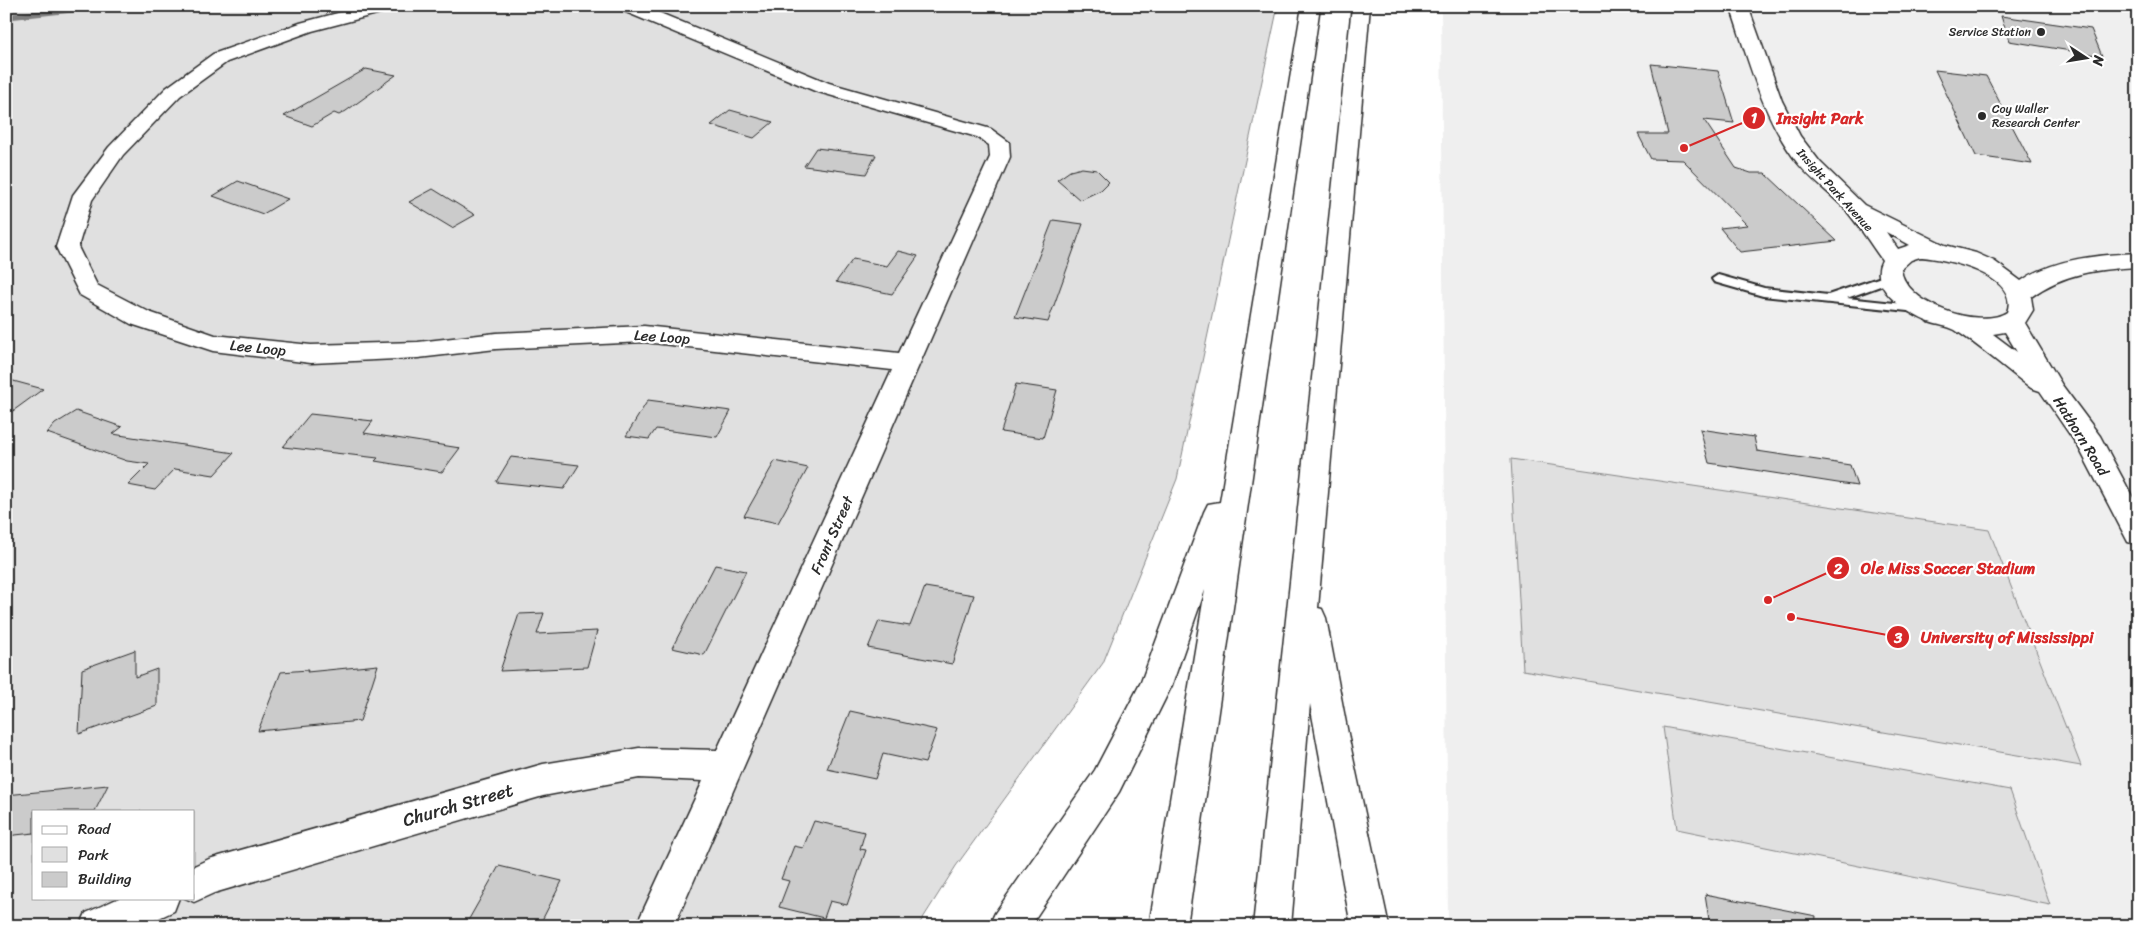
<svg xmlns="http://www.w3.org/2000/svg" width="2144" height="932" viewBox="0 0 2144 932" font-family="Sriracha,sans-serif">
<style>
.built{fill:#efefef}
.green{fill:#e0e0e0;stroke:#868686;fill-rule:evenodd}
.lines{fill:none;stroke-linecap:round;stroke-linejoin:round}
.stream{stroke:#7e7e7e;stroke-width:5.5}
.building{fill:#cbcbcb;stroke:#2b2b2b}
.lane-casing{stroke:#2b2b2b;stroke-width:4}
.street-casing{stroke:#2b2b2b;stroke-width:3}
.highway-casing{stroke:#2b2b2b;stroke-width:3}
.lane{fill:#fff;fill-rule:evenodd}
.street{fill:#fff;fill-rule:evenodd}
.highway{fill:#fff;fill-rule:evenodd}
.poi-dot{fill:#2b2b2b;stroke:#fff;stroke-width:2}
.labels{text-anchor:middle;dominant-baseline:central;stroke-width:4.5;stroke-linejoin:round;paint-order:stroke}
.far-poi-label{font-size:12px;fill:#2b2b2b;stroke:#fff;text-anchor:end}
.far-street-label{font-size:12px;fill:#2b2b2b;stroke:#fff}
.street-label{font-size:15px;fill:#2b2b2b;stroke:#fff}
.near-street-label{font-size:18px;fill:#2b2b2b;stroke:#fff}
.leader{fill:none;stroke:#d62828;stroke-width:2}
.callout-dot{fill:#d62828;stroke:#fff;stroke-width:2}
.mark-label{font-size:15px;text-anchor:middle;font-weight:bold;fill:#fff}
.callout-label{font-size:16px;text-anchor:middle;font-weight:bold;fill:#d62828;stroke:#fff;stroke-width:4.5;stroke-linejoin:round;paint-order:stroke}
</style>
<rect width="100%" height="100%" fill="#fff"/>
<filter id="ink" filterUnits="userSpaceOnUse"><feTurbulence type="fractalNoise" baseFrequency=".02" numOctaves="2"/><feDisplacementMap in="SourceGraphic" scale="10" xChannelSelector="R" yChannelSelector="G"/><feConvolveMatrix kernelMatrix="1 2 1 2 8 2 1 2 1" color-interpolation-filters="sRGB"/></filter>
<g filter="url(#ink)">
<!-- built -->
<path class="built" d="M1441,6H2138V926H1448Z"/>
<!-- green -->
<path class="green" d="M6,6H1278L1177,479L1103,663L956,866L918,926H6ZM34,811H194V898H34Z
M1511,459L1989,530L2081,766L1523,670Z
M1663,727L2010,790L2050,905L1677,829Z"/>
<g class="lines">
<!-- stream -->
<path class="stream" d="M6,17L106,6"/>
</g>
<!-- building -->
<path class="building" d="M2001,16L2091,29L2102,56L2009,41Z
M1651,64L1718,71L1734,123L1704,120L1736,168L1751,173H1765L1837,241L1740,252L1720,228L1747,225L1683,160L1651,159L1638,134H1668Z
M366,69L396,75L346,111L339,115L334,113L312,126L284,116Z
M1935,70L1986,76L2032,164L1976,156Z
M730,110L773,122L754,138L711,125Z
M816,148L876,155L866,174L804,166Z
M1082,168L1097,170L1109,182L1101,190L1080,200L1057,180L1070,171Z
M238,181L288,199L263,214L213,196Z
M433,189L475,215L452,228L409,202Z
M1053,220L1083,224L1048,322L1015,317Z
M898,251L918,256L892,294L836,282L853,259L887,266Z
M6,379L43,389L6,416Z
M1016,384L1057,390L1043,438L1001,432Z
M648,400L731,411L717,437L656,429L649,439L626,436Z
M76,411L122,427L113,434L234,453L214,475L175,469L155,490L128,485L149,464L127,461L47,433L55,424Z
M310,414L373,421L364,433L460,448L442,472L375,461L378,458L283,447Z
M1700,429L1754,437L1757,451L1850,465L1857,486L1709,463Z
M511,457L579,465L564,489L496,482Z
M775,461L808,468L778,523L744,516Z
M715,565L746,571L704,655L672,648Z
M925,587L974,595L952,664L868,648L879,621L910,626Z
M544,613L537,634L597,631L587,667L500,671L519,614Z
M135,650V677L157,669V706L79,734L82,669Z
M378,665L360,721L258,731L281,672L308,670L307,672Z
M850,711L937,730L925,763L883,754L875,779L827,769Z
M108,785L95,811H34V833L6,836V815L8,811H6V795Z
M814,821L865,832L860,849L866,850L847,905L830,901L824,918L779,907L789,881L781,879L794,846L803,848Z
M499,866L562,881L539,926H465Z
M1705,894L1816,916L1815,926H1710Z"/>
<g class="lines">
<!-- lane casing -->
<g class="lane-casing">
<path id="lane" d="M1890,274L1896,278L1894,281L1847,298L1923,306L1929,310L1927,313L1763,296L1714,282L1712,279L1718,275L1764,288L1828,295Z"/>
</g>
<!-- street casing -->
<g class="street-casing">
<path id="street" d="M364,6H395L392,10L312,31L227,62L180,96L123,155L92,200L78,247L97,285L149,312L215,335L311,345L418,342L496,333L644,326L899,353L990,157L989,145L977,137L815,91L621,10L618,6H643L829,83L991,129L1009,142L1010,157L674,926H636L703,781L639,778L543,796L214,893L194,902L185,898H194V866L209,859L543,764L639,748L717,750L892,370L644,342L496,349L418,358L311,363L213,351L131,324L80,295L56,247L73,195L109,147L166,88L213,54L300,23Z
M1730,6H1748L1782,101L1800,136L1820,162L1864,205L1945,245L1976,253L1994,261L2021,281C2054,258 2099,255 2138,253V267C2099,269 2063,273 2031,297L2033,310L2025,323L2062,385L2100,436L2138,507V545L2128,542L2079,448L2040,391L2031,388C2006,369 1981,347 1955,330C1948,326 1937,325 1929,322C1907,313 1867,288 1882,260C1870,243 1858,224 1844,208C1827,190 1807,177 1793,157C1761,112 1748,58 1730,6ZM1886,232L1910,245L1898,249ZM1920,257C1944,258 2021,275 2007,312C1980,330 1904,304 1901,269L1911,260ZM2005,332L2017,352L1993,334Z
M119,898H179L174,911L142,926H80L86,913Z"/>
</g>
<!-- highway casing -->
<g class="highway-casing">
<path id="highway" d="M1302,6H1320L1187,926H1149L1205,590L1172,685L1119,792L1030,926H989L995,913L1095,770L1141,682L1204,512L1208,504L1220,502Z
M1352,6H1370L1318,608L1322,609L1326,618L1349,739L1389,926H1351L1310,704L1291,926H1253Z"/>
</g>
<!-- lane -->
<use href="#lane" class="lane"/>
<!-- street -->
<use href="#street" class="street"/>
<!-- highway -->
<use href="#highway" class="highway"/>
</g>
</g>
<!-- markers -->
<g class="poi-dot">
<circle cx="2041" cy="32" r="5"/>
<circle cx="1982" cy="116" r="5"/>
</g>
<g class="labels">
<!-- far-poi labels -->
<g class="far-poi-label">
<text x="2031" y="32">Service Station</text>
<text x="1992" y="109" text-anchor="start">Coy Waller<tspan x="1992" dy="14">Research Center</tspan></text>
</g>
<!-- far-street labels -->
<g class="far-street-label">
<text transform="translate(1835 190) rotate(48)">Insight Park Avenue</text>
</g>
<!-- street labels -->
<g class="street-label">
<text transform="translate(662 337) rotate(4)">Lee Loop</text>
<text transform="translate(258 348) rotate(6)">Lee Loop</text>
<text transform="translate(2081 436) rotate(58)">Hathorn Road</text>
<text transform="translate(832 535) rotate(-66)">Front Street</text>
</g>
<!-- near-street labels -->
<g class="near-street-label">
<text transform="translate(458 805) rotate(-16)">Church Street</text>
</g>
</g>
<!-- callouts -->
<path class="leader" d="M1684 148L1754 118M1768 600L1838 568M1791 617L1898 637"/>
<g class="callout-dot">
<circle cx="1684" cy="148" r="5"/>
<circle cx="1768" cy="600" r="5"/>
<circle cx="1791" cy="617" r="5"/>
<circle cx="1754" cy="118" r="12"/>
<circle cx="1838" cy="568" r="12"/>
<circle cx="1898" cy="637" r="12"/>
</g>
<g class="mark-label">
<text x="1754" y="123">1</text>
<text x="1838" y="574">2</text>
<text x="1898" y="643">3</text>
</g>
<g class="callout-label">
<text x="1820" y="124">Insight Park</text>
<text x="1948" y="574">Ole Miss Soccer Stadium</text>
<text x="2007" y="643">University of Mississippi</text>
</g>
<!-- margin -->
<rect width="2144" height="932" fill="none" stroke="#fff" stroke-width="25"/>
<rect x="12" y="12" width="2119" height="907" fill="none" stroke="#2b2b2b" stroke-width="2" filter="url(#ink)"/>
<!-- legend -->
<rect x="32" y="810" width="162" height="90" fill="#ffffff" stroke="#aaaaaa"/>
<rect x="42" y="826" width="25" height="8" fill="#ffffff" stroke="#aaaaaa"/>
<text x="78" y="834" font-size="15" fill="#2b2b2b">Road</text>
<rect x="42" y="847" width="25" height="15" fill="#e0e0e0" stroke="#aaaaaa"/>
<text x="78" y="860" font-size="15" fill="#2b2b2b">Park</text>
<rect x="42" y="872" width="25" height="15" fill="#cbcbcb" stroke="#aaaaaa"/>
<text x="78" y="884" font-size="15" fill="#2b2b2b">Building</text>
<!-- north arrow -->
<g transform="translate(2086 58) rotate(102)" stroke="#ffffff" stroke-width="4" paint-order="stroke">
<path d="M0-4L9 19L0 12L-9 19Z" fill="#2b2b2b"/>
<text y="-8" font-size="14" font-weight="bold" text-anchor="middle" fill="#2b2b2b">N</text>
</g>
</svg>
